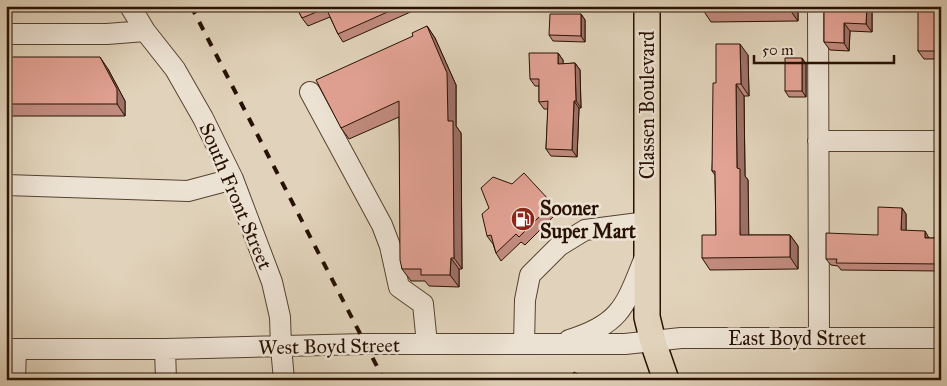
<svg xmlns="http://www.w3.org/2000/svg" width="947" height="386" viewBox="0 0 947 386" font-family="'IM FELL Great Primer',serif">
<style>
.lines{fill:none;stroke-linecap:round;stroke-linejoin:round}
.minor-casing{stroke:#564230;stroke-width:22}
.major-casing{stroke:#281102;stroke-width:28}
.minor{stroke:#ece2d3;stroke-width:20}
.major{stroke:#e1d3bb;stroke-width:25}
.rail{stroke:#281102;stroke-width:4;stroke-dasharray:9 9;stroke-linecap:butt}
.wall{fill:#c28b7f;stroke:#281102}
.shaded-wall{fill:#9e7168;stroke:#281102}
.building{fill:#e2a294;stroke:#281102}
.labels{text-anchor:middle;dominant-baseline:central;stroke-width:5;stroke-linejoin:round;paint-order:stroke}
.street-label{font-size:20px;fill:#281102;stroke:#ece2d3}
.poi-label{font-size:20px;font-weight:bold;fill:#281102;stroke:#ece2d3;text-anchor:start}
</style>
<rect width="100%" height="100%" fill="#e1d3bb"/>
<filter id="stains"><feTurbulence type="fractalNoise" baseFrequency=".004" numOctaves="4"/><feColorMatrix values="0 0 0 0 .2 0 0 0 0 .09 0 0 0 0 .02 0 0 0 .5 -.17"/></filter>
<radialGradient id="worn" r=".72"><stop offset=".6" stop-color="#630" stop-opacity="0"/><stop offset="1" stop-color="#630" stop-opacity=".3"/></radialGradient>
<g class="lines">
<!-- minor casing -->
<g class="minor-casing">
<path id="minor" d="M130,6L145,31L175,69L203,118L233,179L272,282L280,317L281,347L284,380
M818,6L819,338
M6,34H107L145,31
M310,92L382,225L390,246L399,287L423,304L427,344
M818,141H941
M6,185L188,191L233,179
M569,340C622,324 626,304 645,257
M524,344L525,300L530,275L559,246L585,230L647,222
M6,349H165L365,344H625L681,338H941
M165,349L166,380
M15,380L16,349"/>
</g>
<!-- major casing -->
<g class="major-casing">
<path id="major" d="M647,6V317L653,342L666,380"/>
</g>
<!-- minor -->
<use href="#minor" class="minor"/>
<!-- major -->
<use href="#major" class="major"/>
<!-- rail -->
<path class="rail" d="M191,6L384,380"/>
</g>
<!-- wall -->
<path class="wall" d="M296,6H424L343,42L338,34L330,17L308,26L302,18Z
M798,6V21L711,22L703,10Z
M824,6H872V32L850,31L849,51L830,50L824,42Z
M941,6V59H924L918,51Z
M581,14L585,20V42L553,41L549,35Z
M427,26L435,38L456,85V126L461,133L462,269H459V287L429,286L425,281H411L402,269L399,117L349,139L341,128L413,36Z
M558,53L563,60V64L575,63L580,70L581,108H579L577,157L551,156L546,149L548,109H544L539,102V86H535L530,79Z
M748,55L749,96H744L745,176L748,180V235H790L798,246V269L710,270L702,258L716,235L715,175L712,171L716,83Z
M6,57L108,69L125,101V116H6Z
M802,58L806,64V97H789L785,91Z
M549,200L554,208L550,211L554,216L525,245L521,242L501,261L496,253L493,244L487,236Z
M902,208L906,214V231L929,238H941V271L841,270L838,266L831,265L826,259L878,235Z"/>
<!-- shaded-wall -->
<path class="shaded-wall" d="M790,6H798V21L790,10Z
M867,6H872V32L866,24Z
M581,14L585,20V42L581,36Z
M844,23L850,31L849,51L844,43Z
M427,26L435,38L456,85V126L461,133L462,269L454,258L448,121Z
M740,44L748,55L749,96L741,84Z
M558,53L563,60V71L558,64Z
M100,57L108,69L125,101V116L117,104Z
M802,58L806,64V97L802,91Z
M575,63L580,70L581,108L576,101Z
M736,84L744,96L745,176L748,180L749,247L740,235L737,168Z
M574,101L579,108L577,157L572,150Z
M902,208L906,214V237L901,230Z
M925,231L929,238H925Z
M790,235L798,246V269L790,257Z
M451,258L459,269V287L450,275Z"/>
<!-- building -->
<path class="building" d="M296,6H401L338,34L326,8L302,18Z
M703,6H790V10H703Z
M824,6H867L866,24L844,23V43L824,42Z
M918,6H941V51H918Z
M550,14H581V36L549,35Z
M427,26L447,73L448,121H453L454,258H451L450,275H421V269H402L400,260L399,101L341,128L316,80L413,36L412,33Z
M716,44H740L741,84H736L737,168L740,169V235H790V257L702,258V235H716L715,171H712L713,83H716Z
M529,53H558V64L575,63L576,101H574L572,150L546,149L548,101L539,102V79H530Z
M6,57H100L117,89V104H6Z
M785,58H802V91H785Z
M524,173L549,200L544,204L548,208L519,237L516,234L496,253L491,235L487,236L482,214L489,208L481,188L493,177L512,184Z
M878,207L902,208L901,230L925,231V238H941V264L836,263L837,259H826V233L878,235Z
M574,372L588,380H569Z"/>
<!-- icons -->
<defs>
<g id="fuel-disc" transform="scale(1.25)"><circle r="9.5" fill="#8f2418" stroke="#ece2d3"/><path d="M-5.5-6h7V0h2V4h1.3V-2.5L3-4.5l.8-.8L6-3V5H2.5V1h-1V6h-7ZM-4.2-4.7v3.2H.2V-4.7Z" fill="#fff"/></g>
</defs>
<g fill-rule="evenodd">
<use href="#fuel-disc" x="523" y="219"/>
</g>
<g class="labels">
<!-- street labels -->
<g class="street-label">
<text transform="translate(647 105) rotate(-90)">Classen Boulevard</text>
<text transform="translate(236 196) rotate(67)">South Front Street</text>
<text x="797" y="338">East Boyd Street</text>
<text transform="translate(329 346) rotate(-1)">West Boyd Street</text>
</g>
<!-- poi labels -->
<g class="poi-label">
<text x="540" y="208">Sooner<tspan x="540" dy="23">Super Mart</tspan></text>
</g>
</g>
<!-- margin -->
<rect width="947" height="386" fill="none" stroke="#e1d3bb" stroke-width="25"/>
<rect x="8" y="8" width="932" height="371" fill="none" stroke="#281102" stroke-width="2.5"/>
<rect x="12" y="12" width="922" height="361" fill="none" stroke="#281102"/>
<!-- scale -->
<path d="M754 55v8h140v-8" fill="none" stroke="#281102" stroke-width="2.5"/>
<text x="762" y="55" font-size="15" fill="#281102" stroke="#ece2d3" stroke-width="4" paint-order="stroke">50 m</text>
<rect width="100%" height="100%" filter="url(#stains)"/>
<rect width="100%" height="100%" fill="url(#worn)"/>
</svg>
